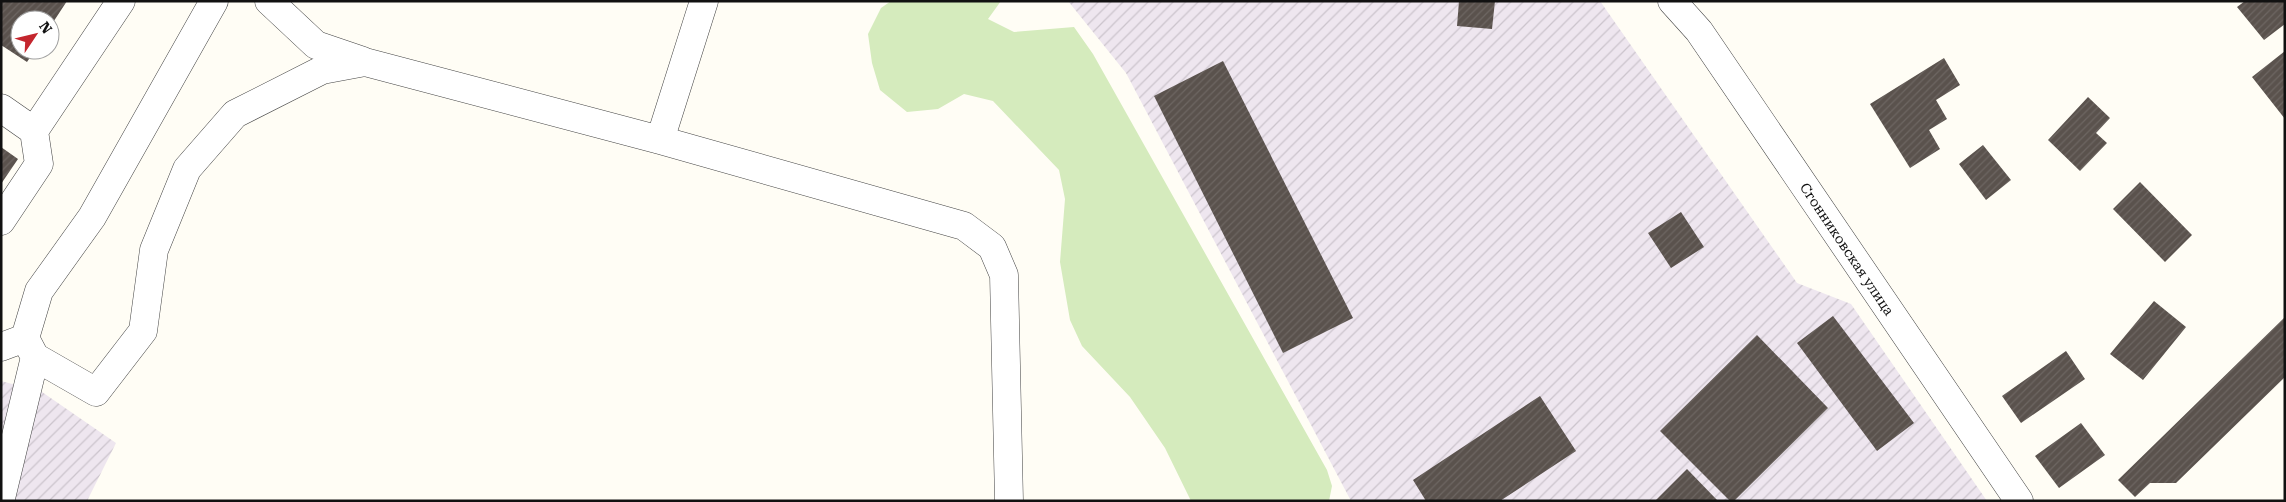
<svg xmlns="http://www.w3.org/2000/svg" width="2286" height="502" viewBox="0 0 2286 502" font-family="'Roboto Serif',serif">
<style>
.industrial{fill:url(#industrial-furrows)}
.grass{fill:#d5ebbd}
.building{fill:url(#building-hatch)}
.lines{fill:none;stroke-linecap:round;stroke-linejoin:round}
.minor-casing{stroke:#444;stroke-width:29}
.minor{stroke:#fff;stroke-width:28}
.labels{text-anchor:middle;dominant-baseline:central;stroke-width:5;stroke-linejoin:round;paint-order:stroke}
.street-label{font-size:14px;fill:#111;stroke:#fff}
</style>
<defs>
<pattern id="industrial-furrows" width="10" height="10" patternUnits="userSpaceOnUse" patternTransform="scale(1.25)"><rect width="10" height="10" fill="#eee6ef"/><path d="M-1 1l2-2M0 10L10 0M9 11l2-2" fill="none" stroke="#cbc4cc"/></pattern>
<pattern id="building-hatch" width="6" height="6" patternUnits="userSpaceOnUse" patternTransform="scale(1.25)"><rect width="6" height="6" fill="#5a524d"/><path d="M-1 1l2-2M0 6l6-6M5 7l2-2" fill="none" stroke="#6d6662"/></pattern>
</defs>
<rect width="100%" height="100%" fill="#fffdf5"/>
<!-- industrial -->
<path class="industrial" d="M1068,1H1600L1797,283L1851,304L1987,501H1351L1126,73Z
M1,381L42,392L116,443L87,501H1Z"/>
<!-- grass -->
<path class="grass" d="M891,1H1001L988,19L1014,32L1074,27L1093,54L1327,470L1332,486L1329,501H1191L1165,448L1130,397L1082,346L1070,320L1060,262L1065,199L1059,170L993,101L964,94L938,109L907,112L880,90L872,63L868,34L881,8Z"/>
<!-- building -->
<path class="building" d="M1,1H67L50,27V20H20V50H35L27,62L1,45Z
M1459,1H1495L1492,29L1457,26Z
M2245,1H2285V24L2264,40L2237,7Z
M2285,51V119L2252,77Z
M1944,58L1960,85L1936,100L1947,119L1929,130L1940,149L1910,168L1870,104Z
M1223,61L1353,318L1283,353L1154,96Z
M2088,97L2110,118L2096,133L2107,143L2080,171L2048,140Z
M1983,145L2011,180L1986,200L1959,164Z
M1,147L18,159L1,184Z
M2140,182L2192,235L2165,262L2113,209Z
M1681,212L1704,247L1671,268L1648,233Z
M2154,301L2186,327L2143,380L2110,354Z
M1833,316L1914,423L1877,451L1797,343Z
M2285,317V377L2176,483H2150L2135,497L2118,480Z
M1757,335L1828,408L1734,501H1730L1660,431Z
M2066,351L2085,379L2021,423L2002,396Z
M1540,396L1576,451L1500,501H1426L1413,480Z
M2081,423L2105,455L2059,488L2035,456Z
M1687,469L1718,501H1655Z"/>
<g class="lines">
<!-- minor casing -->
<g class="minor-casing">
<path id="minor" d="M269,1L316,45L363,61
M1672,1L1699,31L2019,501
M1,108L34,131L39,164L1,221
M34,131L121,1
M660,140L704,1
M25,338L35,357L96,392L143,331L154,250L187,169L235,114L322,70L365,62L660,140L964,226L992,247L1004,275L1009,501
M1,347L25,338L39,291L92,217L214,1
M1,498L35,357"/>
</g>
<!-- minor -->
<use href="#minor" class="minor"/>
</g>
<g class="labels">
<!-- street labels -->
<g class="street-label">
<text transform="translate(1847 249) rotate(56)">Сгонниковская улица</text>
</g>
</g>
<!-- border -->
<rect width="2286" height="502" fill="none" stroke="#111111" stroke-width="5"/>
<!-- north arrow -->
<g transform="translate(35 35) rotate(55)"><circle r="24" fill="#ffffff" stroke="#a0a0a0"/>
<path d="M0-4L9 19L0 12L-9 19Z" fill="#c4262e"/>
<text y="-8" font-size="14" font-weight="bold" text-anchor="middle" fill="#111111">N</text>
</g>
</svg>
